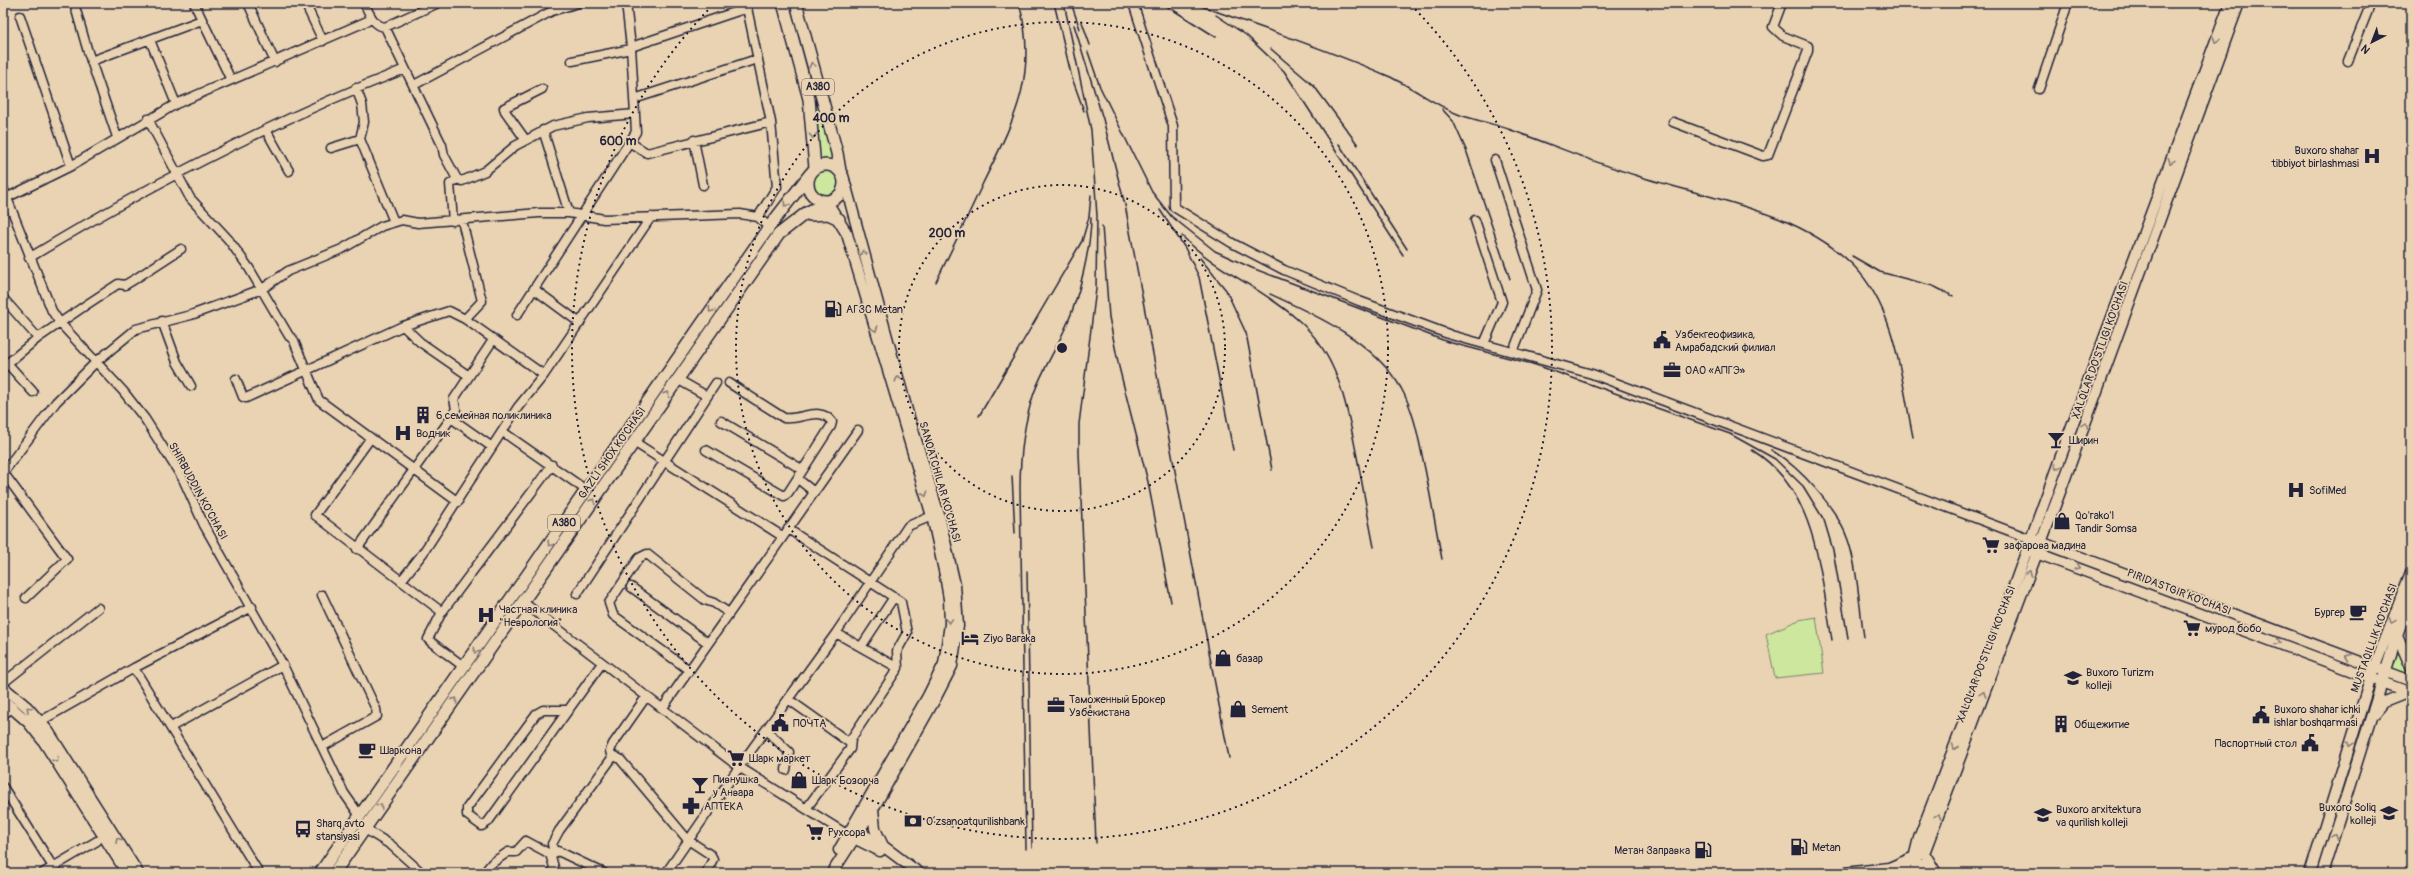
<svg xmlns="http://www.w3.org/2000/svg" width="2414" height="876" viewBox="0 0 2414 876" font-family="Pangolin,sans-serif">
<style>
.green{fill:#cde79e;stroke:#78846c}
.lines{fill:none;stroke-linecap:round;stroke-linejoin:round}
.minor-casing{stroke:#22223b;stroke-width:11}
.major-casing{stroke:#22223b;stroke-width:13}
.highway-casing{stroke:#22223b;stroke-width:14}
.minor{stroke:#e9d3b2;stroke-width:8}
.major{stroke:#e9d3b2;stroke-width:10}
.highway{stroke:#e9d3b2;stroke-width:11}
.rail{stroke:#22223b;stroke-width:1.5}
.oneway{stroke:#867a76}
.ring{fill:none;stroke:#22223b;stroke-width:2;stroke-dasharray:2 4}
.labels{text-anchor:middle;dominant-baseline:central;stroke-width:3.5;stroke-linejoin:round;paint-order:stroke}
.shield{fill:#e9d3b2;stroke:#5e575f;stroke-width:1}
.shield-label{font-size:10px;font-weight:bold;fill:#22223b}
.poi-label{font-size:11px;fill:#22223b;stroke:#e9d3b2;text-anchor:start}
.street-label{font-size:11px;fill:#22223b;stroke:#e9d3b2}
.centre{fill:#22223b;stroke:#e9d3b2;stroke-width:2}
.ring-label{font-size:12px;text-anchor:middle;font-weight:bold;fill:#22223b;stroke:#e9d3b2;stroke-width:3.5;stroke-linejoin:round;paint-order:stroke}
</style>
<rect width="100%" height="100%" fill="#e9d3b2"/>
<filter id="ink" filterUnits="userSpaceOnUse"><feTurbulence type="fractalNoise" baseFrequency=".025" numOctaves="2"/><feDisplacementMap in="SourceGraphic" scale="8" xChannelSelector="R" yChannelSelector="G"/><feConvolveMatrix kernelMatrix="1 2 1 2 8 2 1 2 1" color-interpolation-filters="sRGB"/></filter>
<g filter="url(#ink)">
<!-- green -->
<path class="green" d="M786,3H790L833,162L819,161L815,108Z
M814 183a12 12 0 1 1 24 0a12 12 0 1 1-24 0Z
M1816,617L1824,673L1775,678L1766,634L1799,620Z
M2398,642L2411,674V676L2391,668Z"/>
<g class="lines">
<!-- minor casing -->
<g class="minor-casing">
<path id="minor" d="M74,3L88,52L117,137
M194,3L231,80
M248,3L275,62
M305,3L323,41
M364,3C369,12 373,26 385,27L442,145L444,155L457,179L450,184L453,221
M746,3L771,122L777,187L758,217
M1133,3L1173,126L1174,207L1232,243L1284,270L1359,301L1451,335L1592,374L2031,539
M20,16L71,166
M385,27L438,3
M150,40L176,104
M631,47L747,8
M91,61L202,20
M572,61L631,49
M2348,61L2371,3
M414,85L552,11L578,3
M356,88L362,104L364,122L360,139L394,222
M2039,89L2068,3
M634,99L757,59
M148,119L190,198L228,239L249,268L289,336L293,339L319,400L458,502
M1673,122L1763,156L1768,155L1808,51V46L1783,36L1773,27L1782,3
M266,130L289,171
M543,130L569,213
M525,139L505,111L504,108L542,89
M694,140L703,185
M629,142L647,153L771,122
M331,148L360,139
M1495,160L1537,290L1513,352
M457,179L462,181L485,171L515,146L553,126L588,118L635,114
M3,188L52,311L60,323L123,391L145,419L183,479L204,525L283,665L344,793L360,816
M4,199L71,166L176,104L372,19
M1475,220L1502,302L1484,344
M462,221L482,301L465,319L544,375
M29,258C149,185 275,120 405,69
M534,289L580,323
M3,298L38,338
M517,315L636,132L631,47L626,3
M162,321L177,362L191,386
M403,326L420,342L469,376
M7,363L33,392
M3,367L38,338L86,305L118,284L125,285L135,279L181,249
M236,379L243,397L246,398L403,326L449,311L465,319
M677,379L707,396
M451,418L492,447
M721,421L803,470
M503,432L586,490
M370,439L315,515L442,612
M634,442L782,536
M706,450L784,496L788,493L831,426L832,422C820,405 800,421 784,418L729,383
M3,472L67,559L26,598
M3,473L56,402L96,362L136,329L191,315L262,289L288,271L342,249L382,226L402,220L418,223L539,213H569L604,219L740,214L758,217L769,227
M798,479L814,492
M788,529L901,602L907,633L897,651L898,668L851,739L850,749L806,809
M357,549L451,418L456,409L454,399L493,340
M401,581L423,553L518,407L544,375L651,217
M631,587L708,643
M577,594L716,383
M322,595L376,709L377,716L322,747
M523,602L739,767L848,835
M836,633L898,668
M861,647L894,597
M459,663L431,642L428,639L442,612L552,465
M134,668L259,873
M689,670L613,615L609,603L639,558L647,554L705,600L714,603L729,613
M3,683L98,608
M788,699L850,743
M662,709L858,430
M569,710H543L536,714L467,808V815L482,826L488,822L602,663
M3,715L13,707
M41,721L134,668L252,607
M171,727L283,665
M766,730L789,752L786,770
M612,755L620,759L688,840L711,855L713,859L706,873
M3,787L53,867L97,841
M365,829L391,845L422,873
M554,853L552,844L559,831L612,758L610,751L613,744L646,697
M550,854L554,867L552,873
M43,873L53,867
M484,873L492,863L508,852H516L526,841L550,854L558,851L604,873
M666,873L739,767L836,633L908,526L932,516"/>
</g>
<!-- major casing -->
<g class="major-casing">
<path id="major" d="M827,202L847,234L932,516L945,575L949,599L950,624L944,664L928,696L839,850
M2035,540L2411,681
M2031,551L2411,693
M2397,635L2411,667
M3,687L27,707L48,731L138,873
M3,700L28,722L44,742L127,873
M2375,713L2384,702L2409,692
M873,809L875,829L883,846
M852,834L859,832L883,846L919,873
M850,836L880,851
M1924,853L2060,492L2239,3
M1926,856L1936,873
M1890,872L1920,867L1929,861
M832,873L873,809L935,699L952,666L958,626L955,585L939,515L908,414L845,183
M1845,873L1889,868L1919,855
M1924,873L1914,858L1919,838L1974,696L2090,376L2230,3
M2310,873L2371,677L2411,572
M2322,873L2397,635L2411,596"/>
</g>
<!-- highway casing -->
<g class="highway-casing">
<path id="highway" d="M783,3L809,99L815,168
M796,3L837,153L840,171
M808 183a18 18 0 1 1 36 0a18 18 0 1 1-36 0Z
M810,215L828,214L839,219
M320,873L769,227L810,174
M334,873L779,234L806,213L827,202"/>
</g>
<!-- minor -->
<use href="#minor" class="minor"/>
<!-- major -->
<use href="#major" class="major"/>
<!-- highway -->
<use href="#highway" class="highway"/>
<!-- rail -->
<path class="rail" d="M1054,3L1072,78L1084,111
M1064,3L1091,130L1097,216L1096,289L1079,424V453L1096,843
M1071,3L1080,29
M1162,3L1216,37
M1193,3C1258,27 1325,48 1388,76C1413,87 1439,108 1463,116C1479,121 1495,124 1511,130C1553,145 1595,163 1638,176C1710,199 1797,210 1853,265C1897,310 1901,379 1913,437
M1216,15L1246,35L1284,71L1403,255
M1082,22L1090,45
M1074,25L1103,119L1125,205L1229,758
M1271,49L1314,86L1358,145
M1088,52L1100,87L1152,192L1171,216L1215,251L1252,268L1448,342L1536,365L1730,434L1775,459L1803,486L1824,520L1833,550L1848,638
M1442,109L1453,121L1466,150L1510,279
M1339,144L1407,249
M1160,210L1185,248L1199,277L1233,450
M1102,226L1109,317L1119,367L1148,482L1171,602
M1182,236C1216,271 1261,287 1297,319C1339,355 1347,406 1357,457C1363,487 1368,517 1374,547
M1852,256L1880,272L1933,286L1953,296
M1200,258L1226,290L1246,333L1272,470
M936,282C952,249 968,216 983,183C1014,120 1039,75 1019,3
M1270,294C1318,316 1373,341 1401,388C1415,413 1419,442 1425,469C1431,499 1436,529 1442,559
M979,416L1082,241L1089,217L1091,195
M1752,450C1817,490 1820,572 1832,640
M1771,450C1800,467 1837,508 1848,540C1858,570 1859,606 1864,637
M1012,476L1015,533
M1027,571L1032,848
M1026,849L1020,489C1020,455 1023,425 1034,393C1043,369 1057,348 1067,324C1079,297 1091,247 1091,218"/>
</g>
<!-- one-way arrows -->
<defs><path id="oneway-chevron" d="M-2-3.5L2.5 0L-2 3.5" fill="none" stroke-width="1.6" stroke-linecap="round" stroke-linejoin="round"/></defs>
<g class="oneway">
<use href="#oneway-chevron" transform="translate(2216 40) rotate(110)"/>
<use href="#oneway-chevron" transform="translate(812 65) rotate(-104)"/>
<use href="#oneway-chevron" transform="translate(813 136) rotate(87)"/>
<use href="#oneway-chevron" transform="translate(2171 161) rotate(111)"/>
<use href="#oneway-chevron" transform="translate(786 204) rotate(126)"/>
<use href="#oneway-chevron" transform="translate(863 253) rotate(-103)"/>
<use href="#oneway-chevron" transform="translate(711 310) rotate(125)"/>
<use href="#oneway-chevron" transform="translate(875 329) rotate(74)"/>
<use href="#oneway-chevron" transform="translate(898 379) rotate(-106)"/>
<use href="#oneway-chevron" transform="translate(667 394) rotate(-55)"/>
<use href="#oneway-chevron" transform="translate(2085 425) rotate(-69)"/>
<use href="#oneway-chevron" transform="translate(2057 467) rotate(110)"/>
<use href="#oneway-chevron" transform="translate(925 494) rotate(73)"/>
<use href="#oneway-chevron" transform="translate(593 501) rotate(-55)"/>
<use href="#oneway-chevron" transform="translate(550 544) rotate(124)"/>
<use href="#oneway-chevron" transform="translate(2077 567) rotate(20)"/>
<use href="#oneway-chevron" transform="translate(2029 573) rotate(-69)"/>
<use href="#oneway-chevron" transform="translate(949 621) rotate(90)"/>
<use href="#oneway-chevron" transform="translate(2392 621) rotate(111)"/>
<use href="#oneway-chevron" transform="translate(2278 642) rotate(20)"/>
<use href="#oneway-chevron" transform="translate(476 651) rotate(125)"/>
<use href="#oneway-chevron" transform="translate(2349 657) rotate(-158)"/>
<use href="#oneway-chevron" transform="translate(1983 694) rotate(-70)"/>
<use href="#oneway-chevron" transform="translate(455 700) rotate(-55)"/>
<use href="#oneway-chevron" transform="translate(29 709) rotate(-135)"/>
<use href="#oneway-chevron" transform="translate(2350 744) rotate(108)"/>
<use href="#oneway-chevron" transform="translate(1955 747) rotate(111)"/>
<use href="#oneway-chevron" transform="translate(56 760) rotate(58)"/>
<use href="#oneway-chevron" transform="translate(380 806) rotate(-55)"/>
<use href="#oneway-chevron" transform="translate(1938 816) rotate(-70)"/>
<use href="#oneway-chevron" transform="translate(2334 836) rotate(-72)"/>
<use href="#oneway-chevron" transform="translate(118 840) rotate(-122)"/>
</g>
</g>
<!-- distance rings -->
<g class="ring">
<circle cx="1062" cy="348" r="163"/>
<circle cx="1062" cy="348" r="326"/>
<path d="M1411 5A490 490 0 1 1 713 5"/>
</g>
<!-- icons -->
<defs>
<g id="hospital-bare" transform="scale(1.38)"><path d="M-5-5h3v3.5h4V-5h3V5h-3V1.5h-4V5h-3Z" fill="#22223b" stroke="#e9d3b2" stroke-width="2.5" paint-order="stroke"/></g>
<g id="fuel-bare" transform="scale(1.38)"><path d="M-5.5-6h7V0h2V4h1.3V-2.5L3-4.5l.8-.8L6-3V5H2.5V1h-1V6h-7ZM-4.2-4.7v3.2H.2V-4.7Z" fill="#22223b" stroke="#e9d3b2" stroke-width="2.5" paint-order="stroke"/></g>
<g id="civic-bare" transform="scale(1.38)"><path d="M-.6-6.5H3V-4.5H.6V-3L4-1V1h2V6H-6V1h2V-1L-.6-3ZM-1.2 2.5V6h2.4V2.5Z" fill="#22223b" stroke="#e9d3b2" stroke-width="2.5" paint-order="stroke"/></g>
<g id="office-bare" transform="scale(1.38)"><path d="M-6-3h4V-5.5h4V-3h4V5H-6ZM-1-4.5V-3h2v-1.5ZM-6 0V1H6V0Z" fill="#22223b" stroke="#e9d3b2" stroke-width="2.5" paint-order="stroke"/></g>
<g id="building-bare" transform="scale(1.38)"><path d="M-4-6H4V6H1V3H-1V6H-4ZM-2.5-4.3h1.7v1.8h-1.7ZM.8-4.3h1.7v1.8H.8ZM-2.5-1h1.7V.8h-1.7ZM.8-1h1.7V.8H.8Z" fill="#22223b" stroke="#e9d3b2" stroke-width="2.5" paint-order="stroke"/></g>
<g id="bar-bare" transform="scale(1.38)"><path d="M-6-5H6L.8 .8V4.5H3.5V6h-7V4.5H-.8V.8Z" fill="#22223b" stroke="#e9d3b2" stroke-width="2.5" paint-order="stroke"/></g>
<g id="shop-bare" transform="scale(1.38)"><path d="M-5-2.5h2.3a2.7 3.5 0 0 1 5.4 0H5L5.5 6h-11ZM-1.5-2.5h3a1.5 2.3 0 0 0-3 0Z" fill="#22223b" stroke="#e9d3b2" stroke-width="2.5" paint-order="stroke"/></g>
<g id="supermarket-bare" transform="scale(1.38)"><path d="M-6-5.5h2.5l.6 2H6L4.5 2H-2.5L-4.4-4H-6ZM-1.5 3.2a1.3 1.3 0 1 0 .1 0ZM3 3.2a1.3 1.3 0 1 0 .1 0Z" fill="#22223b" stroke="#e9d3b2" stroke-width="2.5" paint-order="stroke"/></g>
<g id="cafe-bare" transform="scale(1.38)"><path d="M-5.5-4.5H6V0H3Q3 3.5 0 3.5H-2.5Q-5.5 3.5-5.5 0ZM3-3.2v2h1.7v-2ZM-6 4.5H4V6H-6Z" fill="#22223b" stroke="#e9d3b2" stroke-width="2.5" paint-order="stroke"/></g>
<g id="hotel-bare" transform="scale(1.38)"><path d="M-6-4.5h1.5V1H6V5H4.5V3h-9V5H-6ZM-4 0a1.8 1.8 0 1 1 3.6 0ZM.5 0V-2.5h3Q6-2.5 6 0Z" fill="#22223b" stroke="#e9d3b2" stroke-width="2.5" paint-order="stroke"/></g>
<g id="university-bare" transform="scale(1.38)"><path d="M0-5L7-2L0 1L-7-2ZM-4 1L0 2.5L4 1V4Q0 6-4 4Z" fill="#22223b" stroke="#e9d3b2" stroke-width="2.5" paint-order="stroke"/></g>
<g id="pharmacy-bare" transform="scale(1.38)"><path d="M-2-6h4v4h4v4h-4v4h-4v-4h-4v-4h4Z" fill="#22223b" stroke="#e9d3b2" stroke-width="2.5" paint-order="stroke"/></g>
<g id="bank-bare" transform="scale(1.38)"><path d="M-6-4H6V4H-6ZM0-2.3a2.3 2.3 0 1 0 0 4.6a2.3 2.3 0 1 0 0-4.6Z" fill="#22223b" stroke="#e9d3b2" stroke-width="2.5" paint-order="stroke"/></g>
<g id="bus-bare" transform="scale(1.38)"><path d="M-5-6H5V4H4V6H2V4H-2V6H-4V4H-5ZM-3.5-4V0h7V-4ZM-3.5 1.2v1.5H-2V1.2ZM2 1.2v1.5H3.5V1.2Z" fill="#22223b" stroke="#e9d3b2" stroke-width="2.5" paint-order="stroke"/></g>
</defs>
<g fill-rule="evenodd">
<use href="#hospital-bare" x="2372" y="156"/>
<use href="#fuel-bare" x="833" y="309"/>
<use href="#civic-bare" x="1662" y="340"/>
<use href="#office-bare" x="1672" y="370"/>
<use href="#building-bare" x="423" y="415"/>
<use href="#hospital-bare" x="403" y="433"/>
<use href="#bar-bare" x="2056" y="440"/>
<use href="#hospital-bare" x="2296" y="490"/>
<use href="#shop-bare" x="2062" y="521"/>
<use href="#supermarket-bare" x="1991" y="545"/>
<use href="#cafe-bare" x="2358" y="612"/>
<use href="#hospital-bare" x="486" y="615"/>
<use href="#supermarket-bare" x="2192" y="628"/>
<use href="#hotel-bare" x="970" y="638"/>
<use href="#shop-bare" x="1223" y="658"/>
<use href="#university-bare" x="2073" y="678"/>
<use href="#office-bare" x="1056" y="705"/>
<use href="#shop-bare" x="1238" y="709"/>
<use href="#civic-bare" x="2261" y="715"/>
<use href="#civic-bare" x="780" y="723"/>
<use href="#building-bare" x="2061" y="724"/>
<use href="#civic-bare" x="2310" y="743"/>
<use href="#cafe-bare" x="367" y="750"/>
<use href="#supermarket-bare" x="736" y="758"/>
<use href="#shop-bare" x="799" y="780"/>
<use href="#bar-bare" x="700" y="785"/>
<use href="#pharmacy-bare" x="691" y="806"/>
<use href="#university-bare" x="2389" y="813"/>
<use href="#university-bare" x="2043" y="815"/>
<use href="#bank-bare" x="913" y="821"/>
<use href="#bus-bare" x="303" y="829"/>
<use href="#supermarket-bare" x="815" y="832"/>
<use href="#fuel-bare" x="1799" y="847"/>
<use href="#fuel-bare" x="1703" y="850"/>
</g>
<g class="labels">
<!-- shield labels -->
<g class="shield">
<rect x="802" y="79" width="32" height="16" rx="3"/>
<rect x="548" y="515" width="32" height="16" rx="3"/>
</g>
<g class="shield-label">
<text x="818" y="87">A380</text>
<text x="564" y="523">A380</text>
</g>
<!-- poi labels -->
<g class="poi-label">
<text x="2359" y="150" text-anchor="end">Buxoro shahar<tspan x="2359" dy="13">tibbiyot birlashmasi</tspan></text>
<text x="846" y="309">АГЗС Metan</text>
<text x="1675" y="334">Узбекгеофизика,<tspan x="1675" dy="13">Амрабадский филиал</tspan></text>
<text x="1685" y="370">ОАО «АПГЭ»</text>
<text x="436" y="415">6 семейная поликлиника</text>
<text x="416" y="433">Водник</text>
<text x="2069" y="440">Ширин</text>
<text x="2309" y="490">SofiMed</text>
<text x="2075" y="515">Qo'rako'l<tspan x="2075" dy="13">Tandir Somsa</tspan></text>
<text x="2004" y="545">зафарова мадина</text>
<text x="499" y="609">Частная клиника<tspan x="499" dy="13">"Неврология"</tspan></text>
<text x="2345" y="612" text-anchor="end">Бургер</text>
<text x="2205" y="628">мурод бобо</text>
<text x="983" y="638">Ziyo Baraka</text>
<text x="1236" y="658">базар</text>
<text x="2086" y="672">Buxoro Turizm<tspan x="2086" dy="13">kolleji</tspan></text>
<text x="1069" y="699">Таможенный Брокер<tspan x="1069" dy="13">Узбекистана</tspan></text>
<text x="1251" y="709">Sement</text>
<text x="2274" y="709">Buxoro shahar ichki<tspan x="2274" dy="13">ishlar boshqarmasi</tspan></text>
<text x="793" y="723">ПОЧТА</text>
<text x="2074" y="724">Общежитие</text>
<text x="2297" y="743" text-anchor="end">Паспортный стол</text>
<text x="380" y="750">Шаркона</text>
<text x="749" y="758">Шарк маркет</text>
<text x="713" y="779">Пивнушка<tspan x="713" dy="13">у Анвара</tspan></text>
<text x="812" y="780">Шарк Бозорча</text>
<text x="704" y="806">АПТЕКА</text>
<text x="2376" y="807" text-anchor="end">Buxoro Soliq<tspan x="2376" dy="13">kolleji</tspan></text>
<text x="2056" y="809">Buxoro arxitektura<tspan x="2056" dy="13">va qurilish kolleji</tspan></text>
<text x="926" y="821">Oʻzsanoatqurilishbank</text>
<text x="316" y="823">Sharq avto<tspan x="316" dy="13">stansiyasi</tspan></text>
<text x="828" y="832">Рухсора</text>
<text x="1812" y="847">Metan</text>
<text x="1690" y="850" text-anchor="end">Метан Заправка</text>
</g>
<!-- street labels -->
<g class="street-label">
<text transform="translate(2100 350) rotate(-70)">XALQLAR DO'STLIGI KO'CHASI</text>
<text transform="translate(612 453) rotate(-55)">GAZLI SHOX KO'CHASI</text>
<text transform="translate(940 482) rotate(74)">SANOATCHILAR KO'CHASI</text>
<text transform="translate(198 491) rotate(61)">SHIRBUDDIN KO'CHASI</text>
<text transform="translate(2179 592) rotate(21)">PIRIDASTGIR KO'CHASI</text>
<text transform="translate(2374 638) rotate(-70)">MUSTAQILLIK KO'CHASI</text>
<text transform="translate(1986 654) rotate(-69)">XALQLAR DO'STLIGI KO'CHASI</text>
</g>
</g>
<circle cx="1062" cy="348" r="6" class="centre"/>
<g class="ring-label">
<text x="831" y="122">400 m</text>
<text x="618" y="145">600 m</text>
<text x="947" y="237">200 m</text>
</g>
<!-- margin -->
<rect width="2414" height="876" fill="none" stroke="#e9d3b2" stroke-width="16"/>
<rect x="8" y="8" width="2398" height="860" fill="none" stroke="#22223b" stroke-width="1.5" filter="url(#ink)"/>
<!-- north arrow -->
<g transform="translate(2372 42) rotate(222)" stroke="#e9d3b2" stroke-width="3" paint-order="stroke">
<path d="M0-3L7 15L0 10L-7 15Z" fill="#22223b"/>
<text y="-6" font-size="11" font-weight="bold" text-anchor="middle" fill="#22223b">N</text>
</g>
</svg>
